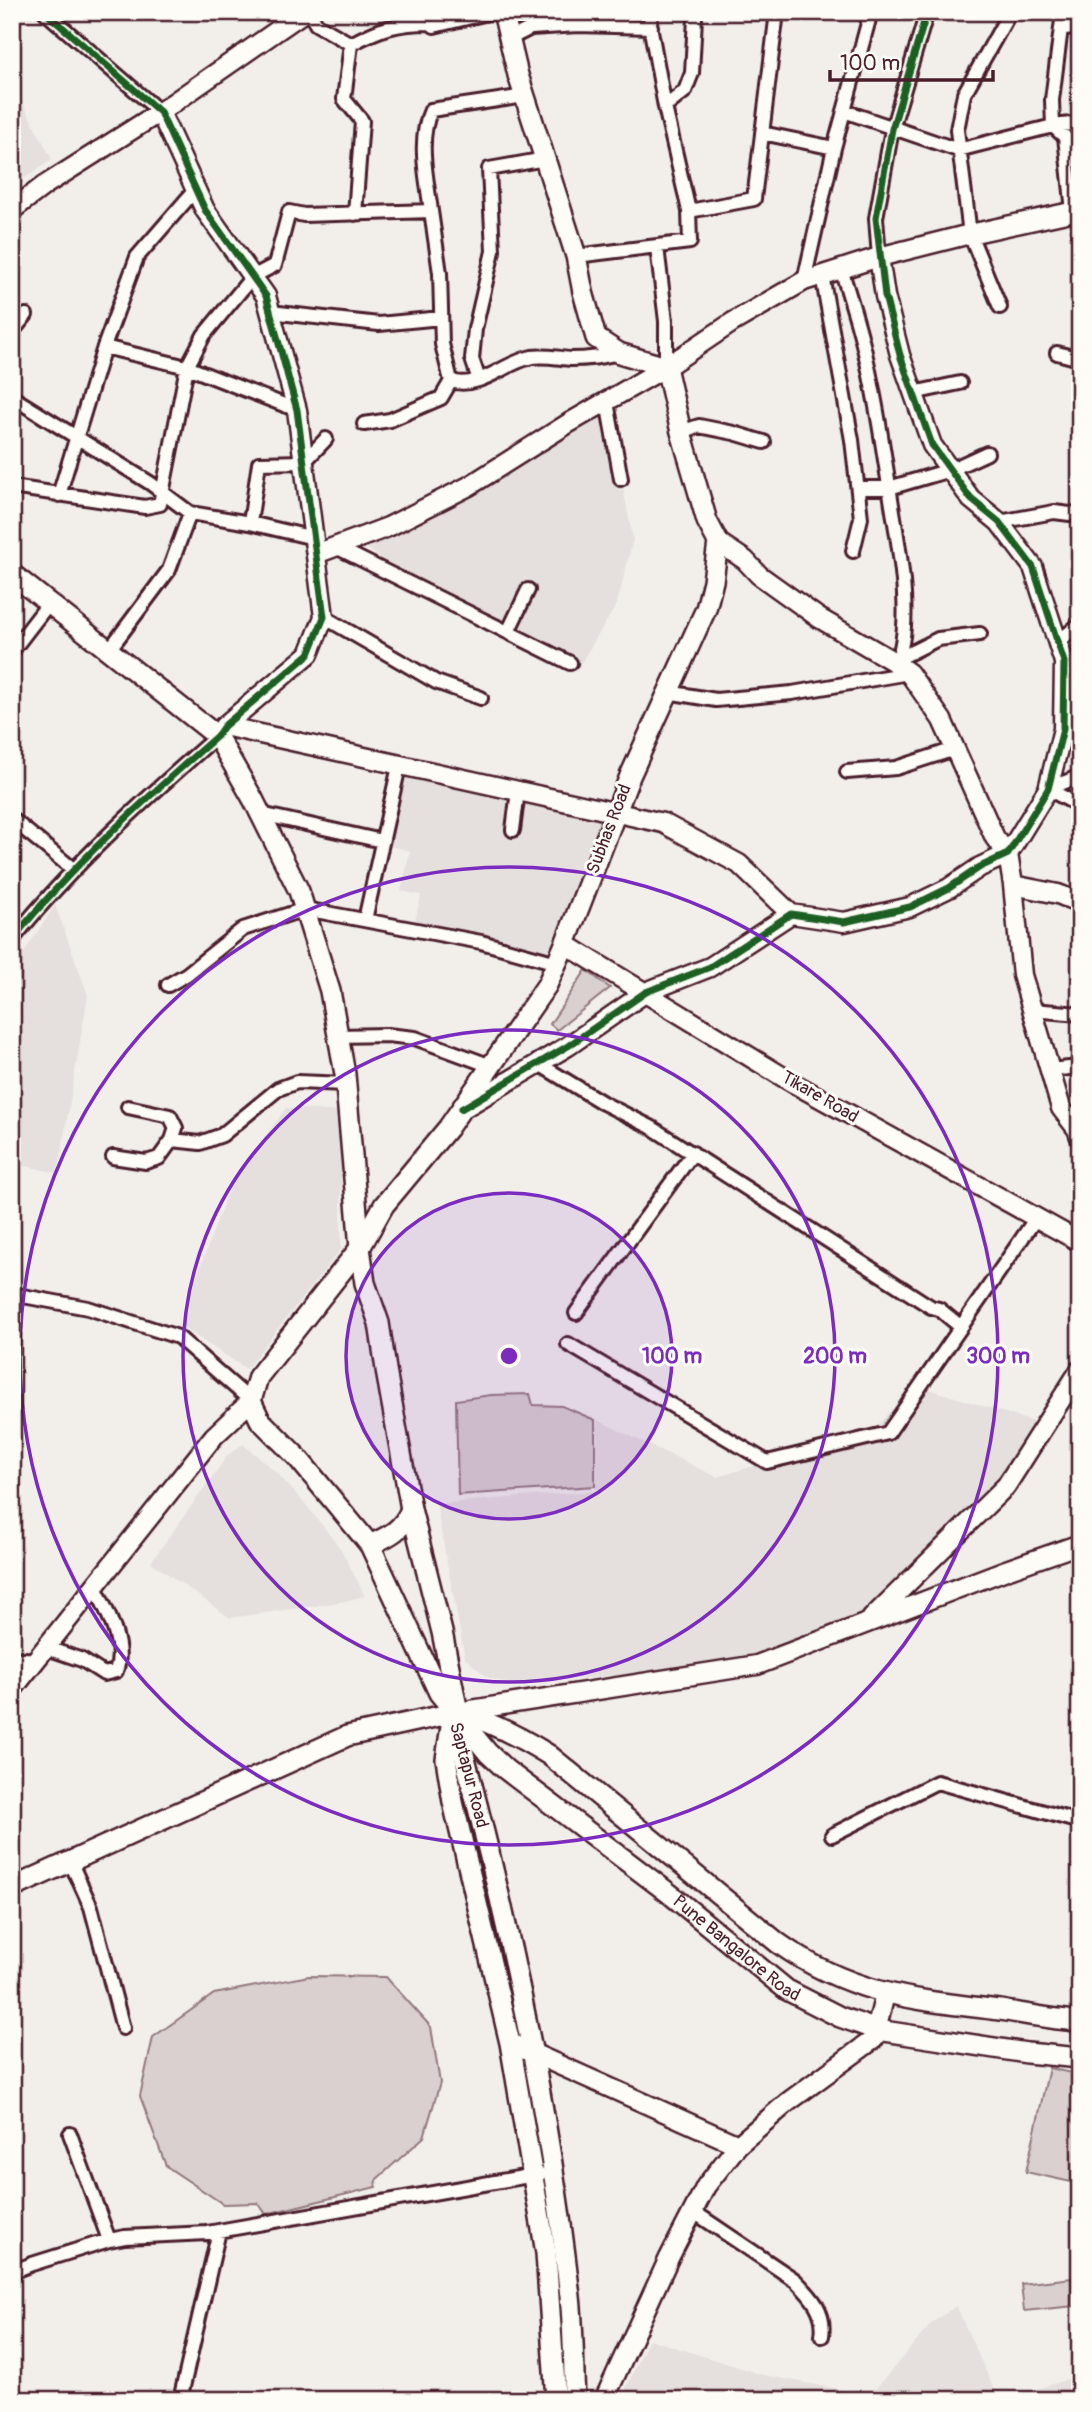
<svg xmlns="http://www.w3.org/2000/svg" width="1092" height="2412" viewBox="0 0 1092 2412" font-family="Pangolin,sans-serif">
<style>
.built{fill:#e5dfdd}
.green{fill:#d9d0cf;stroke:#92787d;stroke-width:2}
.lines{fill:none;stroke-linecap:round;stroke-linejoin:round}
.street-casing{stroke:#4a1f2b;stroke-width:18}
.secondary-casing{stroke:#4a1f2b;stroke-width:23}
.primary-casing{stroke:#4a1f2b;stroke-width:24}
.street{stroke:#fdfcf7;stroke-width:12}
.secondary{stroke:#fdfcf7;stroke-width:18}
.primary{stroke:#fdfcf7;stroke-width:19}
.cycleway-casing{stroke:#fdfcf7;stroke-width:11}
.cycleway{stroke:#1b5e20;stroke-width:7}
.ring{fill:none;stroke:#7b2cbf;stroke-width:3.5}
.labels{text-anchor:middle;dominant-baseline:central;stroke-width:6;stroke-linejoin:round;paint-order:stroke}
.street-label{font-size:18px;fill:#4a1f2b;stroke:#fdfcf7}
.centre{fill:#7b2cbf;stroke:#fdfcf7;stroke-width:3.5}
.ring-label{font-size:21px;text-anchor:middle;font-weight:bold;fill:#7b2cbf;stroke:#fdfcf7;stroke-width:6;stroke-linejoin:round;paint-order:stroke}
</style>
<rect width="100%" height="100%" fill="#f2efeb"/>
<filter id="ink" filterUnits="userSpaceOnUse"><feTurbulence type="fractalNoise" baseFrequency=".0143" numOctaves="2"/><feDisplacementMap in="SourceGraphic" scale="14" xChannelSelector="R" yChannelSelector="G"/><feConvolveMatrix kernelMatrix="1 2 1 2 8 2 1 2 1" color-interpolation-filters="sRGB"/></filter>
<g filter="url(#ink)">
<!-- built -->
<path class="built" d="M12,83L52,159L12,187Z
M607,402L633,540L617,604L579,666L415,584L355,539Z
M397,771L610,815L553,957L414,925L421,895L401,891L410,851L382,844Z
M55,905L88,995L58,1173L12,1163V971Z
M286,1108L341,1112V1249L246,1369L179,1325L230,1185Z
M913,1384L1037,1423L1002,1476L863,1621L757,1659L515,1686L487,1677L465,1658L436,1504L596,1491L597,1420L717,1477L874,1430Z
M243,1444L277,1473L306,1505L341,1549L365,1596L341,1602L230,1618L151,1562L228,1455Z
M956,2306L999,2400H620L649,2339L763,2375L870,2395L933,2322Z
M1080,2375V2400H1003Z"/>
<!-- green -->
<path class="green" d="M586,970L610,988L557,1030L550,1024Z
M530,1394L533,1405L562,1406L595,1420V1486L458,1495L456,1400L491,1395Z
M309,1976L386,1977L431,2027L440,2083L424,2137L377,2179L376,2187L266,2214L258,2203L223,2204L166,2166L140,2096L153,2037L214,1994Z
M1049,2068L1080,2075V2184L1026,2172Z
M1072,2278L1075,2306L1024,2311L1021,2284Z"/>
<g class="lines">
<!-- street casing -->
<g class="street-casing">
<path id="street" d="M45,12L160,112
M310,12L316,24L351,44C380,28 398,23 431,23L434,26L492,12
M1063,12L1052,100L1053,126L1065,137L1073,211
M1061,27L1080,28
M509,39L531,28L578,25L651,27
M351,44L344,99L362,121L355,214
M665,107L685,91L692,73L695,18L693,12
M844,111L958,150L1053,126L1080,123
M762,133L834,148
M431,211C427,179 417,140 431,110L525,96
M689,211L754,199L777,12
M657,247L666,321V367
M576,256L690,242L689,211L665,107L650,25L651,12
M879,257L876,218L892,129L927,12
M841,269C848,291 855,313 861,336C875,391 883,448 892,505C899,549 914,622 896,664
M822,275L852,440L861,518L853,551
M804,281L834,148L871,12
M1000,307L970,234L957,130L964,94L1010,12
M270,312L379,324L441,318
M12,332L26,315
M104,347L137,257L195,190
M1057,353L1080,359
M479,380L472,359L475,329L493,251L489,169L545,159
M913,393L960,383
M12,397L150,483L190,513L250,523L314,538
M607,402L621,479
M364,424L390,420L441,398L451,381
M681,432L699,426L734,433L764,442
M12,487L145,507L160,504L187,367L204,335L252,277L275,265L289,212L304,215L431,211L440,273L442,344L451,381C480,390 505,362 532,357C545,355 558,358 571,359C587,359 603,357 619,353
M858,488H889L950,470L987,453
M59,495L104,347L187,367L297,410
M999,522L1054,512L1070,514L1080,512
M250,523L259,463L304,462L326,439
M336,547L570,663
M324,617L436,682L481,698
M508,632L528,590
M1058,642L1080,624
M109,650L169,570L190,513
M12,651L49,603
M898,659L938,639L980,634
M1064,688L1080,687
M667,692L716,700L792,693L909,673
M847,772L896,768L955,749
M1048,789L1080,806
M1048,789L1080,776
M261,814L382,841
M12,819L74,870
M513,830L518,791
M365,920L399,766
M12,940C73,864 144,800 217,736
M168,985L187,974L243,929L305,909L481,942L557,963
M1032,1010L1080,1014
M338,1036L387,1035L415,1038L491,1066
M539,1064L603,1103L651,1127L931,1307L939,1309L961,1327
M1049,1070L1080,1067
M128,1107L170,1116L176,1128L172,1140L200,1143L222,1135L278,1089L297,1082L346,1084
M113,1157L146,1162L159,1158L172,1140
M12,1294L88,1308L178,1337L251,1401
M576,1313L693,1153
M568,1344L767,1462L888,1433L1036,1218
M47,1648L82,1660L104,1674L116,1671C126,1645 107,1611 95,1587
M12,1658L37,1660
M832,1835L937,1782L1080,1822
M70,1861L91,1907L123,2028
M70,2134L109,2240
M694,2212L795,2280C812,2297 826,2312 822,2336
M12,2272L32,2264L109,2240L125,2237L207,2233L540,2174
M180,2400L219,2231"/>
</g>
<!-- secondary casing -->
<g class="secondary-casing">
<path id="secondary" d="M160,112L205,210L266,296L297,410L324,617L309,654L224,726L217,736
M12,210L45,185L160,112L304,12
M718,542L745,560L759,575L819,618L891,660L909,673L942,720L995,838L1008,854L1013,885L1022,975L1061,1108L1077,1129L1080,1137
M316,554L388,527L469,486L569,423L666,367L733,322L804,281L879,257L970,234L1080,210
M224,726L663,823L739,864L791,914
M1013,885L1058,894L1080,903
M565,944L793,1083L1080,1242
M462,1109L568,1046L646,992L710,967L791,914L844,922L910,907L949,888L980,867L1008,854L1048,789L1063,729L1064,662L1033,567L999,522L971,499L932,445L900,355L885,296L879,257
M872,1618L1006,1486L1080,1370
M12,1690L214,1436L251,1401
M458,1712L757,1665L1006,1570L1080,1544
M510,2043L738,2145
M604,2400L669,2258L706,2186L738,2145L788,2102L874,2039L885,1994"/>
</g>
<!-- primary casing -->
<g class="primary-casing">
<g id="primary">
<path id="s1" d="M503,12L518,75L576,256L583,292L596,338L619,353L666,367L681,432L707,521L718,542L713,581L706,609L630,776L565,944L547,985L448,1128L384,1205L360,1248L258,1377L251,1401L260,1420L297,1457L370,1545L439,1693L488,1753L505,1769L670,1894L787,1990L840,2017L877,2030L1027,2053L1080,2058"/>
<path d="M12,574L217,736L253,799L299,891L330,991L345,1074L360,1248L365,1283L379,1323L387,1376L411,1509L442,1632L458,1712C491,1722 520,1737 549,1755L778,1943C851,1995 915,2000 1000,2010C1026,2014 1054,2020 1080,2021"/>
<path d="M370,1545C389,1536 403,1530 411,1509"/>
<path id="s2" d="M454,1717C505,1904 547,2096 569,2288C574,2325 573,2363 575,2400"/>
<path d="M452,1720L446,1759L453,1802L510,2043L546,2253L556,2400"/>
<path d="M12,1888L347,1736L458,1712"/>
</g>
</g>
<!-- street -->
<use href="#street" class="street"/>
<!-- secondary -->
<use href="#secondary" class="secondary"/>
<!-- primary -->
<use href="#primary" class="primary"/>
<!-- cycleway casing -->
<g class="cycleway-casing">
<path id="cycleway" d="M12,940C73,864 144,800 217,736L224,726L309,654L324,617L297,410L266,296L205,210L160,112L45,12
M461,1109L568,1046L646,992L710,967L791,914L844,922L910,907L949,888L980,867L1008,854L1048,789L1063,729L1064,662L1033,567L999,522L971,499L932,445L900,355L885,296L876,218L892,129L927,12"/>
</g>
<!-- cycleway -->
<use href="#cycleway" class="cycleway"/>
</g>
</g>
<!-- distance rings -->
<circle cx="509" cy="1356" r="163" fill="#7b2cbf" fill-opacity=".12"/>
<g class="ring">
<circle cx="509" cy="1356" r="163"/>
<circle cx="509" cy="1356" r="326"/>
<circle cx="509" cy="1356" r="489"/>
</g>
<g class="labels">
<!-- street labels -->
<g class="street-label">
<text transform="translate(609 829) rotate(-69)">Subhas Road</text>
<text transform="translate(820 1097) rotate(30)">Tikare Road</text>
<text stroke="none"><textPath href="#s2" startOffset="60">Saptapur Road</textPath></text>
<text stroke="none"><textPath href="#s1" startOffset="2333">Pune Bangalore Road</textPath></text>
</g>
</g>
<circle cx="509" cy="1356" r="10" class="centre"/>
<g class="ring-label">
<text x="672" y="1363">100 m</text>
<text x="835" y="1363">200 m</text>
<text x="998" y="1363">300 m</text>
</g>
<!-- margin -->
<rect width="1092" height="2412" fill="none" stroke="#fdfcf7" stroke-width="42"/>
<rect x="21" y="21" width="1050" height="2370" fill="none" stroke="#4a1f2b" stroke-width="2.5" filter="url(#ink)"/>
<!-- scale -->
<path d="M830 70v10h163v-10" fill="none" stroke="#4a1f2b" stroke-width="3.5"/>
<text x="840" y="70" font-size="21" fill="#4a1f2b" stroke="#fdfcf7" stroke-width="5" paint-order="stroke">100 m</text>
</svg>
